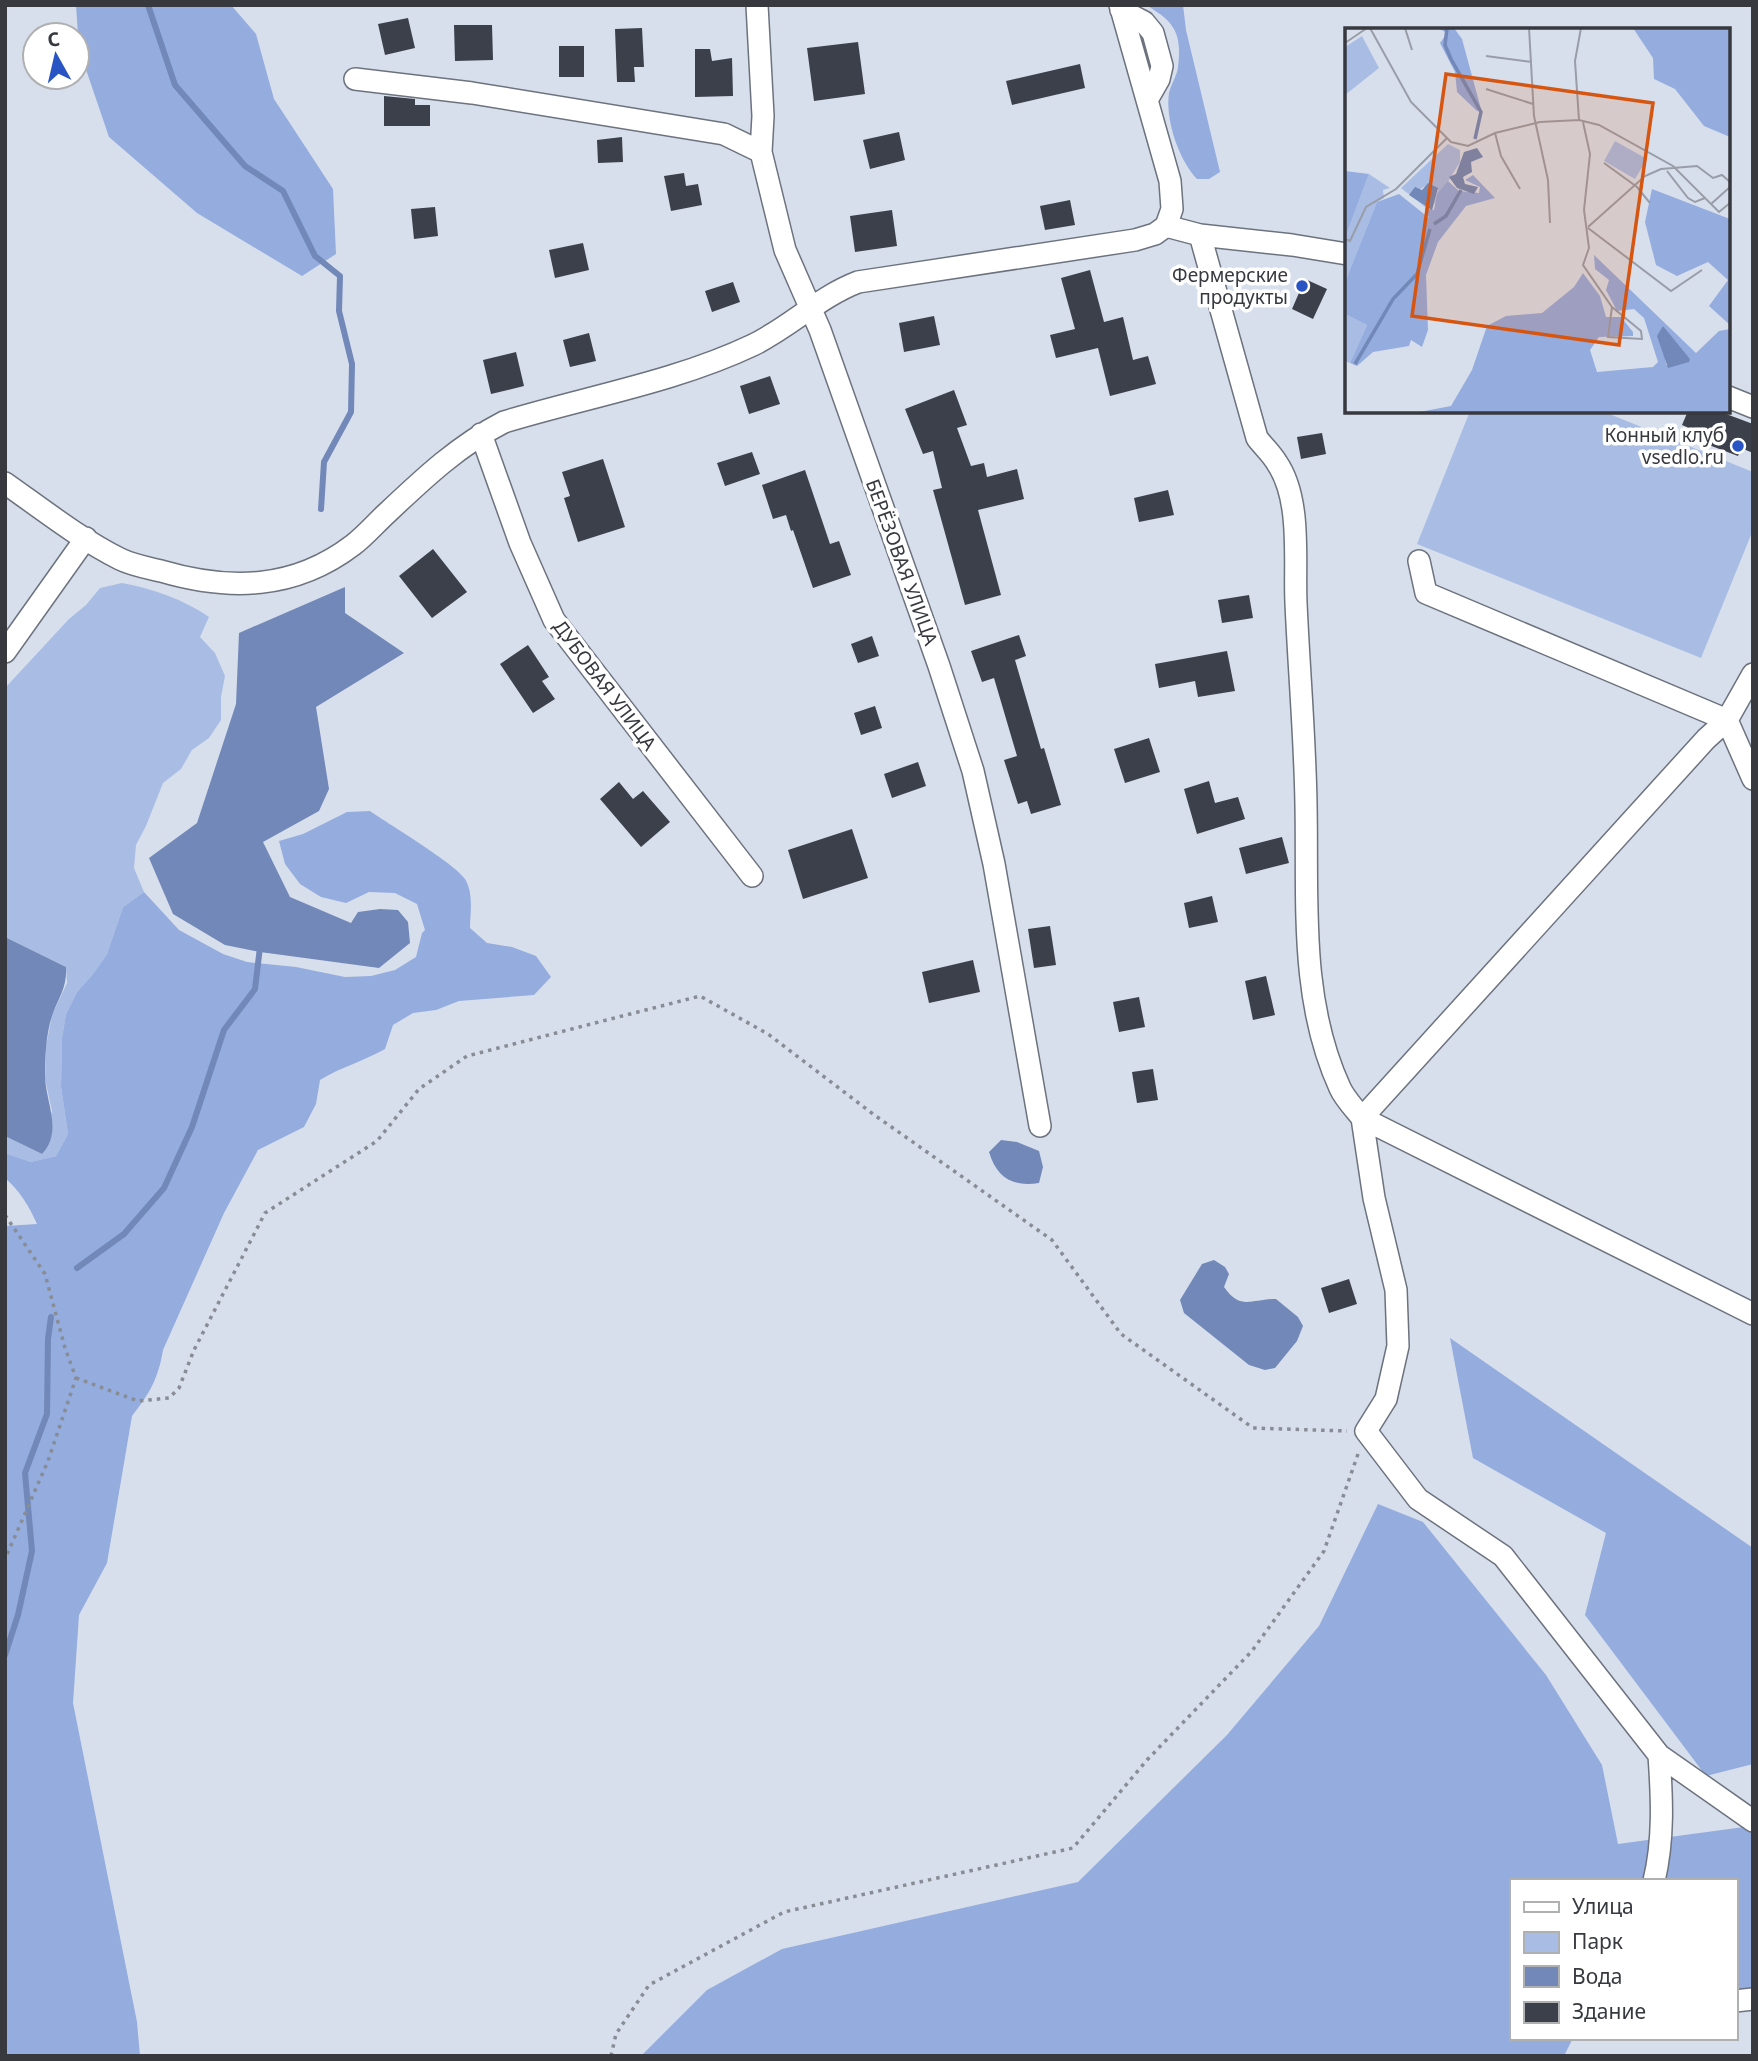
<svg xmlns="http://www.w3.org/2000/svg" width="1758" height="2061" viewBox="0 0 1758 2061" font-family="'Noto Sans',sans-serif">
<style>
.green{fill:#a9bde4}
.forest{fill:#94acde}
.water{fill:#7188b8}
.lines{fill:none;stroke-linecap:round;stroke-linejoin:round}
.stream{stroke:#7188b8;stroke-width:6}
.building{fill:#3b404b}
.minor-casing{stroke:#6c727e;stroke-width:24}
.path{stroke:#878c95;stroke-width:3.5;stroke-dasharray:3.5 5;stroke-linecap:butt}
.minor{stroke:#fff;stroke-width:21}
.poi-dot{fill:#2954c3;stroke:#fff;stroke-width:2.5}
.labels{text-anchor:middle;dominant-baseline:central;stroke-width:7;stroke-linejoin:round;paint-order:stroke}
.poi-label{font-size:19px;fill:#37393f;stroke:#fff;text-anchor:end}
.street-label{font-size:19px;fill:#37393f;stroke:#fff}
.inset-river{fill:none;stroke:#7188b8;stroke-width:3.5}
.inset-road{fill:none;stroke:#989da7;stroke-width:2}
.view{fill:#d65611;fill-opacity:0.15;stroke:#d65611;stroke-width:3.5}
.inset-edge{fill:none;stroke:#37393f;stroke-width:3.5}
</style>
<rect width="100%" height="100%" fill="#d8dfec"/>
<!-- green -->
<path class="green" d="M1470,411H1602L1753,472V530L1701,658L1417,544Z
M122,583C151,588 185,600 209,617L200,637L215,653L225,676L221,697V720L209,738L192,750L181,769L163,783L146,826L136,845L134,868L144,892L123,907L107,954L93,974L77,992L66,1014L62,1038L61,1087L68,1134L56,1156L31,1162L5,1153V1136L42,1154L52,1111L45,1079L46,1046L52,1015L67,983L66,967L5,937V688L69,619L86,605L100,588Z"/>
<!-- forest -->
<path class="forest" d="M76,5H231L256,34L274,99L333,189L336,254L302,276L197,213L109,137L79,49Z
M1146,5H1183L1186,30L1220,172L1209,179H1197C1179,160 1165,120 1169,93C1171,84 1177,76 1178,67C1182,33 1175,22 1146,5Z
M370,811C390,825 454,863 465,879C474,894 470,913 470,928L487,943L512,947L536,956L551,977L534,995L459,1001L436,1010L413,1013L393,1025L385,1049C364,1061 341,1067 320,1080L316,1104L304,1127L258,1150L224,1213L163,1350C158,1379 150,1393 132,1416L107,1563L79,1615L73,1703L137,2022L140,2056H5V1226L37,1224C29,1206 20,1191 5,1178V1153L31,1162L56,1156L68,1134L61,1087L62,1038L66,1014L77,992L93,974L107,954L123,907L144,892L179,930L223,954L247,962L296,967L345,977L371,976L395,970L416,957L422,933L425,930L417,904L395,893L369,892L346,903L321,897L300,884L285,864L279,841L303,834L347,812Z
M1450,1338L1753,1548V1764L1706,1776L1585,1615L1606,1533L1473,1458Z
M1378,1504L1423,1522L1546,1675L1602,1765L1618,1844L1744,1827L1753,1834V1988L1735,1990V1881H1511V2038H1573L1564,2056H641L707,1990L782,1949L1078,1882L1227,1735L1319,1626Z"/>
<!-- water -->
<path class="water" d="M345,587V613L404,653L316,707L329,789L319,811L263,842L290,897L351,923L358,912L380,909L398,910L408,922L410,943L379,968L260,952L225,945L173,914L149,858L197,823L236,704L239,633Z
M5,937L66,967C67,987 60,995 53,1013C46,1032 45,1056 45,1077C46,1103 63,1132 42,1154L5,1136Z
M1001,1140L1017,1142L1039,1151L1043,1167L1039,1183C1012,1187 997,1178 989,1152Z
M1214,1260L1225,1267L1229,1274L1224,1287C1241,1311 1251,1299 1276,1299L1298,1317L1303,1326L1297,1341L1275,1368L1265,1370L1249,1365L1184,1313L1180,1300L1202,1264Z"/>
<g class="lines">
<!-- stream -->
<path class="stream" d="M148,5L175,85L245,166L283,191L315,256L340,276L339,311L352,364L351,412L324,462L321,509
M77,1268L124,1234L164,1188L192,1127L224,1030L255,989L260,947
M5,1655L18,1615L32,1551L25,1473L47,1414L48,1339L51,1317"/>
</g>
<!-- building -->
<path class="building" d="M408,18L415,48L385,55L378,24Z
M454,25H492L493,60L455,61Z
M642,28L644,67H634L635,82H617L615,29Z
M858,42L865,94L814,101L807,48Z
M559,46H584V77H559Z
M695,49H710L712,61L732,58L733,96L695,97Z
M1080,64L1085,88L1012,105L1006,81Z
M384,96L415,99V105H430V126H384Z
M899,132L905,160L870,169L863,140Z
M622,137L623,162L598,163L597,140Z
M684,173L686,186L698,184L702,205L671,211L664,176Z
M1070,200L1075,225L1045,230L1040,206Z
M435,207L438,236L414,239L411,209Z
M892,210L897,246L855,252L850,216Z
M583,243L589,270L555,278L549,250Z
M1090,270L1104,322L1123,317L1133,360L1148,356L1156,384L1110,396L1098,348L1056,358L1050,335L1075,329L1061,278Z
M1305,279L1327,289L1313,319L1292,309Z
M733,282L740,302L712,312L705,291Z
M934,316L940,345L904,352L899,323Z
M589,333L596,361L570,367L563,340Z
M516,352L524,386L491,394L483,360Z
M770,376L780,404L749,414L740,386Z
M954,390L967,425L957,428L971,466L984,463L987,477L1017,469L1024,499L978,510L1001,595L965,605L933,490L942,488L933,451L923,454L905,409Z
M1688,411H1718L1753,424V453L1741,448L1738,456L1693,439L1696,431L1682,425Z
M1322,433L1326,454L1301,459L1297,437Z
M752,452L760,474L725,486L717,463Z
M603,459L625,527L578,542L564,498L570,496L562,472Z
M805,470L830,544L839,541L851,575L813,588L793,530L791,531L786,515L773,519L762,485Z
M1168,490L1174,515L1139,522L1134,498Z
M433,549L467,592L432,618L399,576Z
M1249,595L1253,618L1222,623L1218,600Z
M1019,635L1026,656L1015,660L1041,749L1044,748L1061,805L1031,814L1027,801L1018,804L1004,760L1017,756L994,678L982,682L971,651Z
M872,636L879,656L858,663L851,644Z
M528,645L549,677L542,681L555,699L533,713L500,664Z
M1227,651L1235,691L1198,697L1195,681L1159,688L1155,664Z
M875,706L882,728L861,735L854,713Z
M1149,738L1160,772L1125,783L1114,749Z
M918,762L926,786L892,798L884,774Z
M1209,781L1215,803L1238,797L1245,819L1197,834L1184,789Z
M619,782L633,799L643,791L670,822L641,847L600,799Z
M852,829L868,878L803,899L788,850Z
M1282,837L1289,863L1246,874L1239,848Z
M1212,896L1218,922L1189,928L1184,903Z
M1050,926L1056,965L1034,968L1028,929Z
M973,960L980,992L929,1003L922,972Z
M1266,976L1275,1015L1253,1020L1245,981Z
M1139,997L1145,1027L1119,1032L1113,1002Z
M1153,1069L1158,1100L1137,1103L1132,1072Z
M1349,1279L1357,1304L1329,1313L1321,1288Z"/>
<g class="lines">
<!-- minor casing -->
<g class="minor-casing">
<path id="minor" d="M757,5L763,116L761,152L785,250L820,330L939,666L973,771L994,864L1040,1126
M1121,10L1144,22L1153,33L1162,66L1159,79L1147,100
M355,79L472,93L724,134L761,152
M1166,226L1200,235L1292,245L1347,254
M1200,235L1257,438C1263,446 1272,454 1277,463C1302,500 1294,561 1296,603C1299,671 1305,738 1306,805C1308,900 1299,999 1340,1088C1345,1099 1355,1109 1362,1118L1753,1314
M1728,397L1753,407
M481,434L520,543L554,620L752,876
M5,483C42,509 80,539 120,559C132,565 148,568 161,571C229,591 294,590 353,545C365,536 376,523 387,513C424,478 459,445 504,422C586,397 675,382 753,345C790,327 819,297 858,282L1135,240L1155,234L1166,226L1172,209L1170,181L1120,5
M1419,561L1426,593L1727,720L1753,779
M5,652L86,538
M1362,1118L1374,1198L1396,1290L1398,1346L1386,1399L1366,1431L1418,1499L1503,1556L1659,1755L1753,1821
M1362,1118L1706,739L1727,720L1753,674
M1654,1881C1664,1839 1662,1798 1659,1755
M1735,2001L1753,1999"/>
</g>
<!-- path -->
<path class="path" d="M5,1215L45,1274L65,1348L76,1378L48,1461L5,1559
M76,1378L138,1401L169,1398L179,1388L194,1350L265,1213L377,1141L419,1089L467,1056L700,996L768,1034L873,1114L1052,1240L1121,1334L1253,1428L1347,1431
M611,2056L616,2034L649,1985L784,1912L1073,1848L1147,1760L1252,1651L1324,1551L1358,1454"/>
<!-- minor -->
<use href="#minor" class="minor"/>
</g>
<!-- markers -->
<g class="poi-dot">
<circle cx="1302" cy="286" r="7"/>
<circle cx="1738" cy="446" r="7"/>
</g>
<g class="labels">
<!-- poi labels -->
<g class="poi-label">
<text x="1288" y="275">Фермерские<tspan x="1288" dy="22">продукты</tspan></text>
<text x="1724" y="435">Конный клуб<tspan x="1724" dy="22">vsedlo.ru</tspan></text>
</g>
<!-- street labels -->
<g class="street-label">
<text transform="translate(902 562) rotate(70)">БЕРЁЗОВАЯ УЛИЦА</text>
<text transform="translate(605 685) rotate(53)">ДУБОВАЯ УЛИЦА</text>
</g>
</g>
<!-- overview -->
<g transform="translate(1345 28)">
<rect width="385" height="385" fill="#d8dfec"/>
<path d="M17,8L34,40L0,67V19ZM270,113L302,131L290,151L259,133ZM103,116L115,122V134L85,183L56,160ZM82,157L93,162L87,182L65,167ZM24,146L45,160L38,162L39,170L32,174L0,254V210ZM0,286L22,297L5,335L0,333Z" fill="#a9bde4" fill-rule="evenodd"/>
<path d="M93,0H109L117,11L136,81L132,83L112,64L110,44L95,15L102,5ZM288,0H385V109L359,98L330,61L309,51L308,30ZM0,143L24,146L0,210ZM128,147L150,170L121,178L93,214L81,247L83,302L77,319L66,312L64,318L28,324L12,338L5,335L22,297L0,286V254L32,174L54,166L84,190L80,180L89,182L92,166L103,153L114,163L134,165L135,159L120,152ZM307,161L385,191V297L364,278L383,252L363,234L332,248L311,237L300,194ZM249,227L351,325L374,303L385,301V385H69L106,378L127,342L142,298L161,288L197,285L229,259L238,245L255,268L261,289H276L288,304V308L254,309L245,322L252,344L308,339L313,334L299,290L289,281L272,283L261,262L264,252L250,241ZM318,298L328,314L345,331L321,337Z" fill="#94acde" fill-rule="evenodd"/>
<path d="M132,120L138,129L126,134L127,144L118,149L120,156L133,159L129,166L112,160L104,149L111,146L119,124ZM83,155L93,160L87,182L64,167L70,159L77,162ZM318,298L345,331L344,334L323,340L312,308Z" fill="#7188b8"/>
<path class="inset-river" d="M102,0L100,17L106,31L136,84L130,111M89,196L101,188L116,162M10,336L48,271L72,246L85,201"/>
<path class="inset-road" d="M25,0L66,74L106,114L123,118L150,105L195,94L234,92L254,97L328,138L374,184L385,175M60,0L67,22M184,0L189,88L203,152L205,195M0,15L22,0M141,28L187,34M141,61L188,76M234,92L230,33L236,0M238,94L245,126L239,182L244,220L238,237L267,279L296,303L297,311L263,309L267,279M150,105L156,128L175,161M259,135L292,159L305,175M322,143L343,170L350,174L360,170M366,176L385,159M243,199L300,148L316,141L352,138L368,150L377,147L385,154M243,200L326,263L357,242M0,211L5,213L21,179L51,161L102,110"/>
<path class="view" d="M101,46L308,75L274,317L67,288Z"/>
<rect width="385" height="385" class="inset-edge"/>
</g>
<!-- border -->
<rect width="1758" height="2061" fill="none" stroke="#37393f" stroke-width="14"/>
<!-- legend -->
<rect x="1510" y="1879" width="228" height="161" fill="#ffffff" stroke="#afb0b2" stroke-width="2"/>
<rect x="1524" y="1902" width="35" height="10" fill="#ffffff" stroke="#afb0b2" stroke-width="2"/>
<text x="1572" y="1914" font-size="21" fill="#37393f">Улица</text>
<rect x="1524" y="1932" width="35" height="21" fill="#a9bde4" stroke="#afb0b2" stroke-width="2"/>
<text x="1572" y="1949" font-size="21" fill="#37393f">Парк</text>
<rect x="1524" y="1966" width="35" height="21" fill="#7188b8" stroke="#afb0b2" stroke-width="2"/>
<text x="1572" y="1984" font-size="21" fill="#37393f">Вода</text>
<rect x="1524" y="2002" width="35" height="21" fill="#3b404b" stroke="#afb0b2" stroke-width="2"/>
<text x="1572" y="2019" font-size="21" fill="#37393f">Здание</text>
<!-- north arrow -->
<g transform="translate(56 56) rotate(352)"><circle r="33" fill="#ffffff" stroke="#afb0b2" stroke-width="2"/>
<path d="M0-5L12 26L0 18L-12 26Z" fill="#2954c3"/>
<text y="-10" font-size="19" font-weight="bold" text-anchor="middle" fill="#37393f">С</text>
</g>
</svg>
